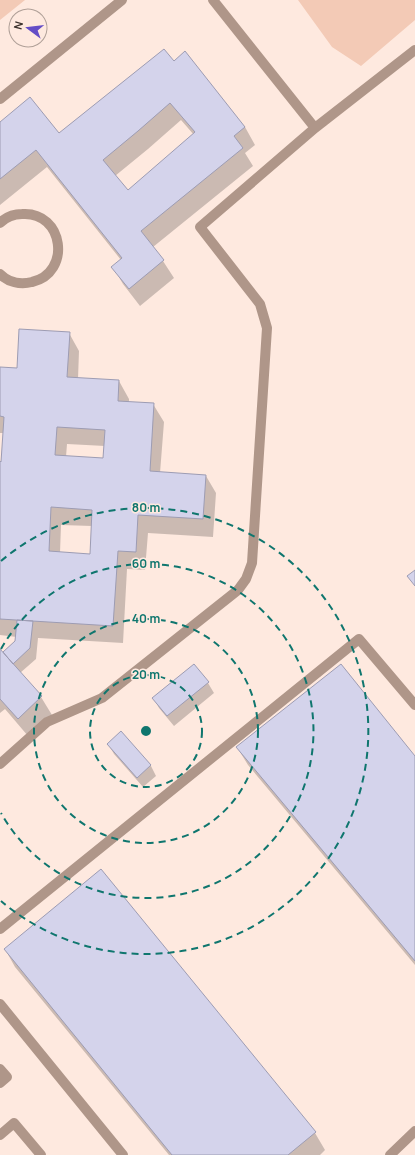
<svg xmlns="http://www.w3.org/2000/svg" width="415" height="1155" viewBox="0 0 415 1155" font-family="Manrope,sans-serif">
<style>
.green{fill:#f3cab6}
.shadow{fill:#0003;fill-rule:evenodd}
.building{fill:#d4d3eb;stroke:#9d9cb3;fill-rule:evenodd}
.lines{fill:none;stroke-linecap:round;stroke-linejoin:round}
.lane{stroke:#af9689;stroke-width:10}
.street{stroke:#af9689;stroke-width:10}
.ring{fill:none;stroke:#0f766e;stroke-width:2;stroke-dasharray:7 5}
.centre{fill:#0f766e;stroke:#fee9df;stroke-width:2}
.ring-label{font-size:12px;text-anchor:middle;font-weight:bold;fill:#0f766e;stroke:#fee9df;stroke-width:3;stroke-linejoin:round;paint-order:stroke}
</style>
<rect width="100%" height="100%" fill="#fee9df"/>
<!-- green -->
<path class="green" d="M0,0H25L0,20Z
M298,0H415V20L361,66L332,47Z"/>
<!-- shadow -->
<path class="shadow" d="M174,62L245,127L255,145L245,153L253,166L153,247L163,261L174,278L140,306L123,284L113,267L121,260L47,167L0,205V123L59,135ZM181,120L194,135L128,191L115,176L148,149Z
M69,333L79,351L78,379L119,381L129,399V403L153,404L164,422L160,473L206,476L216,493L213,537L148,533L145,570L127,569L123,643L38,638L36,659L20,673L41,697L52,715L28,736L5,709L0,713V651L3,654L16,642L17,637L0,635V462L2,463L4,433H0V368L18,369ZM67,444L105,446L104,459L66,457ZM61,525L92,526L91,555L60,553Z
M194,665L208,683L214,693L174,726L159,708L154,698Z
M121,732L151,766L156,776L143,787L114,754L108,744Z
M237,747L415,758V965L248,765Z
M101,870L315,1133L325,1150L320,1155H169L15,967L5,949Z"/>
<!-- building -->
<path class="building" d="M164,49L174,61L185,51L245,127L234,136L243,148L141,231L164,260L129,289L111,267L122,258L36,150L0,179V122L30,97L59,133ZM170,103L195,132L128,190L103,160L138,131Z
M19,329L70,332L67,377L119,380L118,401L154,403L150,471L206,475L203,519L138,515L136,552L118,551L113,626L0,619V461L1,462L4,417L0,416V367L17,368ZM57,427L105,430L103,458L55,455ZM51,507L92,510L90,554L49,551Z
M415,570V586L407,576Z
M17,620L33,621L30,648L13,664L3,652L15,641Z
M0,649L42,696L18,719L0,699Z
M194,664L209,682L167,716L152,698Z
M341,664L415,756V961L236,747Z
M121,731L151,765L137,778L107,744Z
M101,869L316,1132L288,1155H172L4,949Z"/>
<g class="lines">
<!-- lane -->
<path class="lane" d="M0,99L122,0
M315,128L415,50
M0,223C6,217 14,214 22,214C64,211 72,273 32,282C20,285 8,282 0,274
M0,764L47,722L102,698L238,590L246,579L252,563L267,328L260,304L200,227L315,128L213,0
M0,929L359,639L415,705
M0,1004L123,1155
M0,1069L7,1077L0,1083
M0,1135L14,1123L41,1155"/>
<!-- street -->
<path class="street" d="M390,1155L415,1131"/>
</g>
<!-- distance rings -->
<g class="ring">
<circle cx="146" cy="731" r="56"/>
<circle cx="146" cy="731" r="112"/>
<path d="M1 649A167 167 0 1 1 1 813"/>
<path d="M1 561A223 223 0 1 1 1 901"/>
</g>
<circle cx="146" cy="731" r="6" class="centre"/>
<g class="ring-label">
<text x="146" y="512">80 m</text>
<text x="146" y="568">60 m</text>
<text x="146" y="623">40 m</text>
<text x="146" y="679">20 m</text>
</g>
<!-- north arrow -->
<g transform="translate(28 28) rotate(285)"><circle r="19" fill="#fee9df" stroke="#b0a098"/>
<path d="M0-3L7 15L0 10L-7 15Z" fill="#644dc6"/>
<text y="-6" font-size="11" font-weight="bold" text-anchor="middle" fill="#3c322d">N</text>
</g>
</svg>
